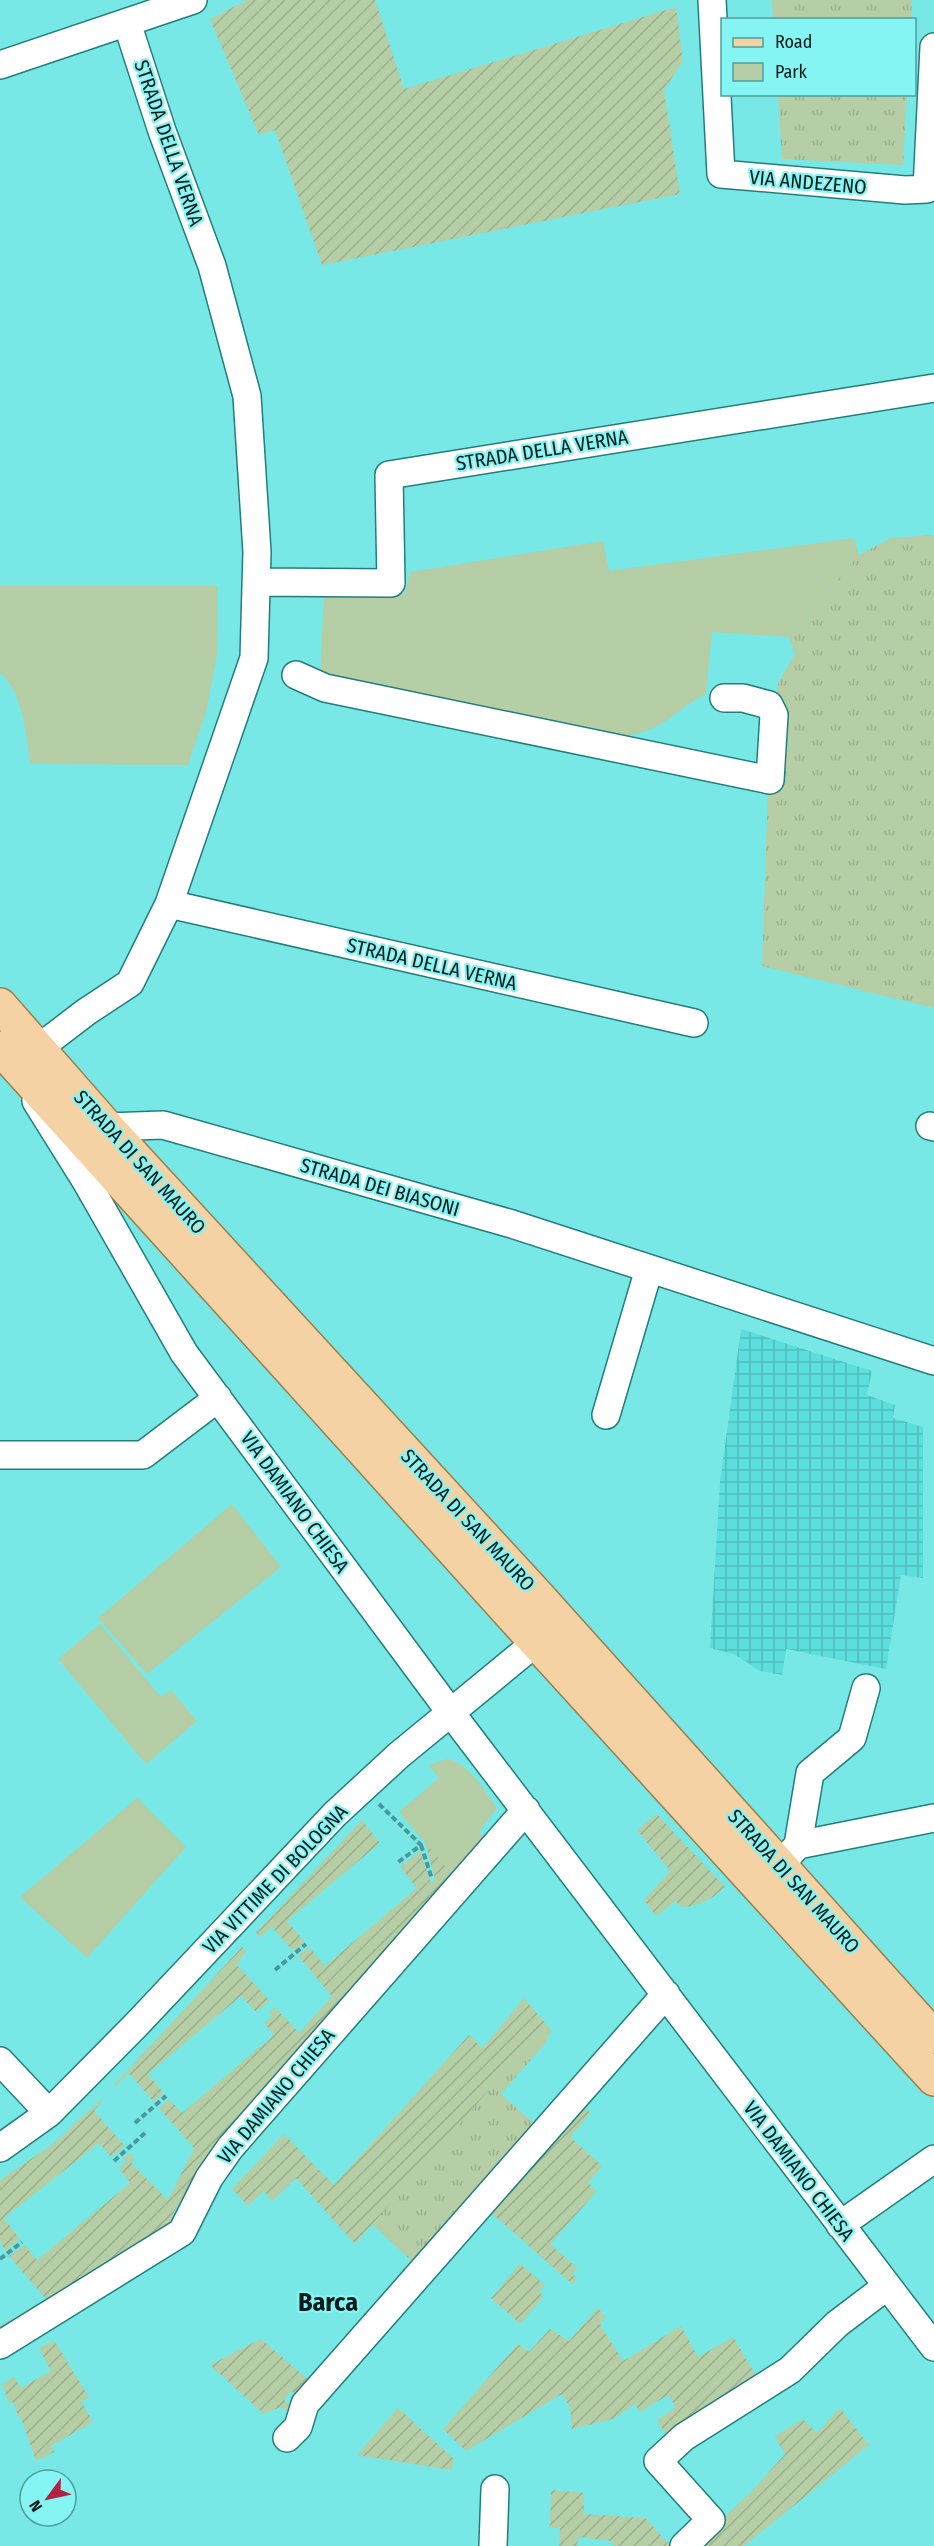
<svg xmlns="http://www.w3.org/2000/svg" width="934" height="2546" viewBox="0 0 934 2546" font-family="'Fira Sans Condensed',sans-serif">
<style>
.industrial{fill:url(#industrial-grid)}
.grass{fill:url(#grass-tufts)}
.park{fill:#b5cea6}
.garden{fill:url(#garden-furrows)}
.lines{fill:none;stroke-linecap:round;stroke-linejoin:round}
.minor-casing{stroke:#227e7d;stroke-width:30}
.major-casing{stroke:#9a7e4b;stroke-width:36}
.path{stroke:#4a9998;stroke-width:4;stroke-dasharray:6 3;stroke-linecap:butt}
.minor{stroke:#fff;stroke-width:27}
.major{stroke:#f4d2a3;stroke-width:33}
.labels{text-anchor:middle;dominant-baseline:central;stroke-width:4.5;stroke-linejoin:round;paint-order:stroke}
.street-label{font-size:20px;fill:#021a1a;stroke:#85f5f3}
.district-label{font-size:26px;font-weight:bold;fill:#021a1a;stroke:#85f5f3}
</style>
<defs>
<pattern id="industrial-grid" width="8" height="8" patternUnits="userSpaceOnUse" patternTransform="scale(1.5)"><rect width="8" height="8" fill="#5cdedc"/><path d="M0 4h8M4 0v8" fill="none" stroke="#4ebebc"/></pattern>
<pattern id="grass-tufts" width="24" height="20" patternUnits="userSpaceOnUse" patternTransform="scale(1.5)"><rect width="24" height="20" fill="#b5cea6"/><path d="M3 7l-1-3M5 7V3M7 7l1-3M15 17l-1-3M17 17v-4M19 17l1-3" fill="none" stroke="#9ab08e"/></pattern>
<pattern id="garden-furrows" width="10" height="10" patternUnits="userSpaceOnUse" patternTransform="scale(1.5)"><rect width="10" height="10" fill="#b5cea6"/><path d="M-1 1l2-2M0 10L10 0M9 11l2-2" fill="none" stroke="#9ab08e"/></pattern>
</defs>
<rect width="100%" height="100%" fill="#77e8e6"/>
<!-- industrial -->
<path class="industrial" d="M741,1329L872,1371L867,1395L895,1405L893,1418L923,1427V1578L901,1575L886,1669L786,1649L782,1675L760,1671L734,1654L710,1648L720,1482Z"/>
<!-- grass -->
<path class="grass" d="M772,0H912L911,19H773Z
M778,95H907L903,165L782,159Z
M934,535V1008L762,966L768,787L778,683L795,654L789,637L859,555L891,538Z
M546,2024L552,2031L547,2037L549,2039L501,2094L538,2127L416,2265L372,2224Z"/>
<!-- park -->
<path class="park" d="M854,538L859,555L789,637L712,632L706,694C667,714 663,735 614,736L320,674L324,595L405,594L410,572L603,541L609,571Z
M0,586H218L217,655L206,712L188,765L30,764C27,737 22,689 0,673Z
M232,1504L281,1567L147,1674L98,1618Z
M100,1624L161,1697L171,1690L197,1721L146,1764L58,1659Z
M447,1759C470,1763 484,1791 497,1808L479,1832L486,1839L454,1877L399,1812L439,1778L429,1765Z
M137,1798L186,1847L87,1958L20,1897Z"/>
<!-- garden -->
<path class="garden" d="M247,0H375L404,89L676,7L683,61L664,90L680,194L322,265L275,130L259,135L210,19Z
M657,1814L725,1887C711,1900 700,1906 681,1907L676,1901L656,1916L644,1900L670,1871L637,1830Z
M362,1820L380,1843L287,1921L305,1942L293,1951L272,1927L260,1937L256,1933Z
M425,1842L454,1877L211,2150L174,2212L167,2231L0,2333V2326L46,2299L9,2256L25,2245L37,2260L130,2183L119,2168L126,2162L124,2158L130,2153L135,2159L131,2163L168,2200L194,2148L159,2108L169,2099L182,2113L274,2035L264,2023L272,2017L269,2012L275,2007L299,2033L332,1996L298,1956L309,1947L325,1966L417,1888L400,1867L420,1851L431,1883L435,1880Z
M242,1947L246,1951L237,1965L270,2001L256,2012L241,1996L148,2074L164,2093L154,2102L129,2073L115,2087L114,2085Z
M524,1998L546,2024L355,2244L296,2178L272,2201L264,2191L248,2206L232,2189L284,2134L334,2185L469,2035L483,2048Z
M102,2098L103,2100L94,2111L125,2146L111,2157L99,2143L4,2218L20,2239L5,2251L0,2241V2180L53,2144Z
M582,2105L591,2113L570,2137L602,2166L588,2183L597,2191L550,2244L577,2268L572,2274L577,2279L572,2284L488,2210Z
M520,2264L545,2285L539,2292L544,2296L520,2324L491,2298Z
M598,2308L606,2317L600,2324L623,2361L681,2326L698,2357L733,2337L759,2380L668,2438L657,2420L676,2407L668,2395L640,2412L635,2404L613,2419L572,2429L570,2407L562,2394L466,2451L443,2429L518,2344L529,2352L550,2329L569,2341Z
M261,2339L312,2383L300,2397L291,2391L284,2400L292,2407L284,2410L281,2407L264,2414L210,2365Z
M54,2340L89,2397L81,2401L93,2422L51,2446L54,2452L36,2461L21,2418H19L13,2402L9,2403L2,2384L14,2377L21,2388L51,2371L39,2348Z
M398,2408L454,2459L452,2470L357,2455Z
M840,2408L869,2445L744,2546H693L751,2492L785,2454L775,2436L803,2419L817,2433Z
M551,2490L584,2493V2514L645,2518L671,2546H613L612,2541L579,2537L577,2546H559L560,2528L550,2527Z"/>
<g class="lines">
<!-- minor casing -->
<g class="minor-casing">
<path id="minor" d="M712,0L721,174L905,190L927,189L934,47
M0,65L193,0
M256,582L391,583L389,475L934,388
M296,675L325,688L770,780L774,715L769,705L743,698H724
M169,904L694,1023
M22,1061L86,1012L130,983L169,904L254,658L257,552L247,396L212,266L162,131L127,23
M36,1101L86,1181
M930,1126L934,1127
M934,1361L512,1224L163,1125L107,1127L86,1181L184,1353L451,1713L934,2347
M606,1415L649,1269
M0,1455H143L218,1398
M798,1845L934,1818
M780,1865L798,1845L810,1773L852,1738L866,1688
M0,2061L49,2113
M0,2148L49,2113L136,2025L335,1814L399,1755L551,1630
M840,2225L934,2159
M0,2345L182,2232L209,2178L230,2148L526,1810
M287,2438L298,2427L305,2404L666,1994
M493,2546L495,2489
M684,2546L711,2520L658,2461L684,2437L790,2370L837,2324L887,2286"/>
</g>
<!-- major casing -->
<g class="major-casing">
<path id="major" d="M0,1005L107,1127L537,1595L934,2037
M0,1048L513,1617L934,2079"/>
</g>
<!-- path -->
<path class="path" d="M379,1804L421,1845L397,1863
M421,1845L432,1879
M275,1970L306,1944
M135,2123L166,2096
M114,2161L145,2133
M0,2259L22,2242"/>
<!-- minor -->
<use href="#minor" class="minor"/>
<!-- major -->
<use href="#major" class="major"/>
</g>
<g class="labels">
<!-- street labels -->
<g class="street-label">
<text transform="translate(169 143) rotate(71)">STRADA DELLA VERNA</text>
<text transform="translate(808 182) rotate(5)">VIA ANDEZENO</text>
<text transform="translate(542 450) rotate(-9)">STRADA DELLA VERNA</text>
<text transform="translate(432 964) rotate(13)">STRADA DELLA VERNA</text>
<text transform="translate(140 1162) rotate(48)">STRADA DI SAN MAURO</text>
<text transform="translate(380 1187) rotate(16)">STRADA DEI BIASONI</text>
<text transform="translate(295 1502) rotate(54)">VIA DAMIANO CHIESA</text>
<text transform="translate(468 1520) rotate(47)">STRADA DI SAN MAURO</text>
<text transform="translate(275 1879) rotate(-46)">VIA VITTIME DI BOLOGNA</text>
<text transform="translate(794 1881) rotate(48)">STRADA DI SAN MAURO</text>
<text transform="translate(276 2096) rotate(-50)">VIA DAMIANO CHIESA</text>
<text transform="translate(799 2171) rotate(53)">VIA DAMIANO CHIESA</text>
</g>
<!-- district labels -->
<g class="district-label">
<text x="328" y="2302">Barca</text>
</g>
</g>
<!-- legend -->
<rect x="721" y="18" width="195" height="78" fill="#85f5f3" stroke="#519d9c" stroke-width="1.5"/>
<rect x="733" y="38" width="30" height="9" fill="#f4d2a3" stroke="#519d9c" stroke-width="1.5"/>
<text x="775" y="48" font-size="18" fill="#021a1a">Road</text>
<rect x="733" y="63" width="30" height="18" fill="#b5cea6" stroke="#519d9c" stroke-width="1.5"/>
<text x="775" y="78" font-size="18" fill="#021a1a">Park</text>
<!-- north arrow -->
<g transform="translate(48 2498) rotate(237)"><circle r="28" fill="#85f5f3" stroke="#519d9c" stroke-width="1.5"/>
<path d="M0-4.5L10 22L0 15L-10 22Z" fill="#b22043"/>
<text y="-9" font-size="16" font-weight="bold" text-anchor="middle" fill="#021a1a">N</text>
</g>
</svg>
